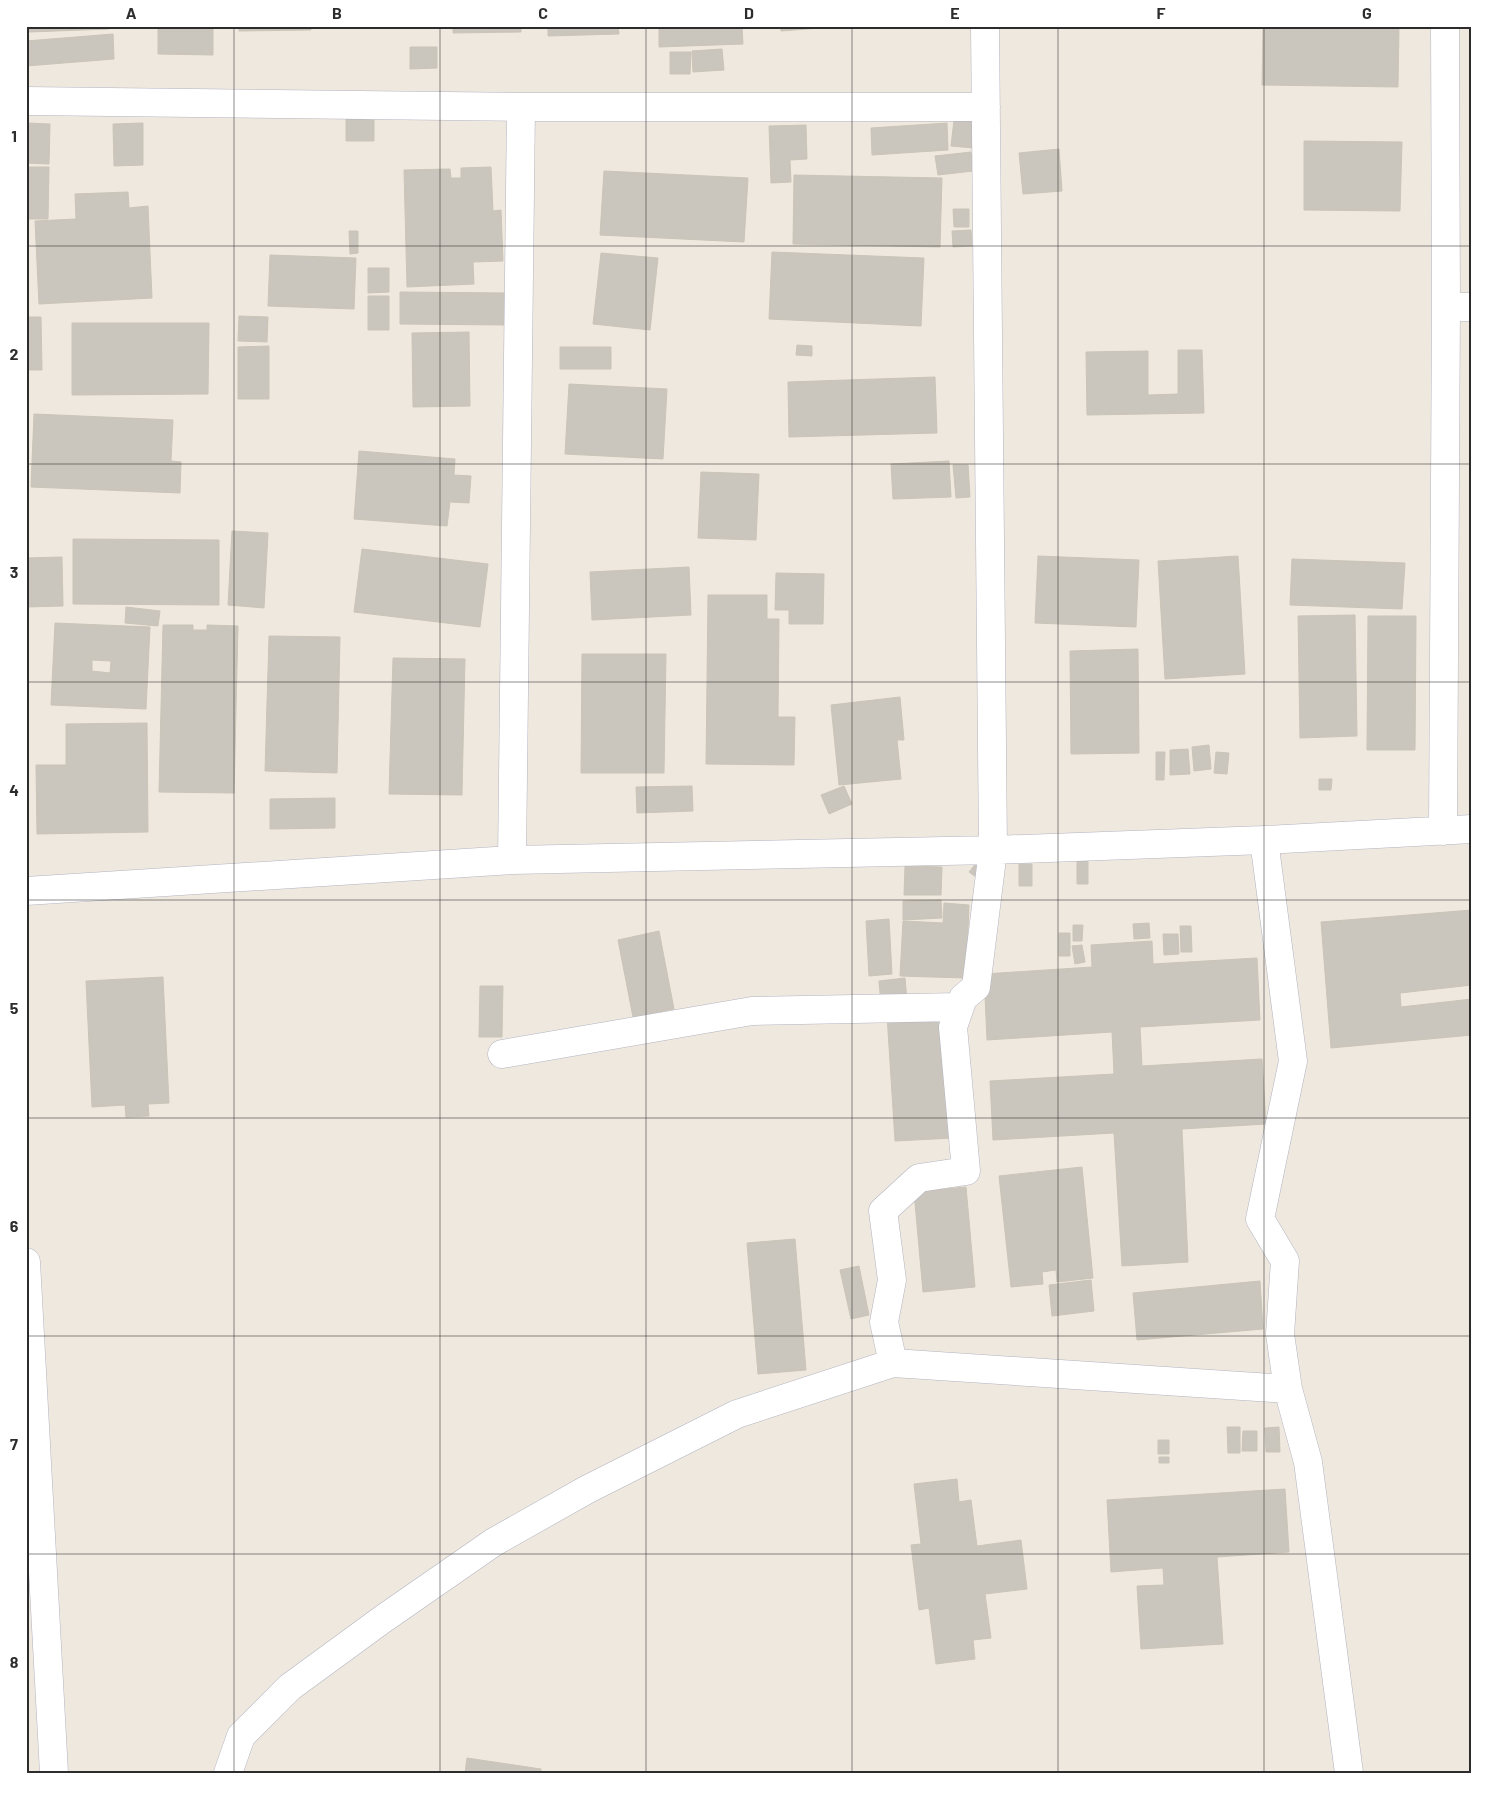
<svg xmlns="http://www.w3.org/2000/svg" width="1498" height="1799" viewBox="0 0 1498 1799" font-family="Barlow,sans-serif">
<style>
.building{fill:#cac5bd;stroke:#cbc4b7;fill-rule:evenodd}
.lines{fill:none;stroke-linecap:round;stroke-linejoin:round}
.minor-casing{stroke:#b2b4c1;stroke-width:29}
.minor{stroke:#fff;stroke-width:28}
.grid{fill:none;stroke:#2c2c2c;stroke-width:1;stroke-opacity:0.55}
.neatline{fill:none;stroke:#2c2c2c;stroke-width:2}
.grid-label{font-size:16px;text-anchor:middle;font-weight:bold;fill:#2c2c2c}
</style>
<rect width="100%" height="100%" fill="#efe8de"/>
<!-- building -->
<path class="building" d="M29,26H109V29L29,32Z
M239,26H311V30L239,31Z
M453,26H521V32L453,33Z
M548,26H618L619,34L548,36Z
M659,26H742L743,44L659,47Z
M781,26H846L781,31Z
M1263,26H1399L1398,87L1262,85Z
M158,29H213V55L158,54Z
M113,34L114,59L26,66V41Z
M410,47H437V68L410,69Z
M722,49L724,70L693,72L692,51Z
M670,52H691L690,74H670Z
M346,119L374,120V141H346Z
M954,120L975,122L973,148L951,146Z
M26,123L50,124L49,164L26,163Z
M143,123V165L114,166L113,124Z
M947,123L948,150L872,155L871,128Z
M806,125L807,159L790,160L791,182L771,183L769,126Z
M1304,141L1402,142L1400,211L1304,210Z
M1059,149L1062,191L1023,194L1019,153Z
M971,152L973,171L938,175L935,156Z
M26,167H49L48,219H26Z
M491,167L493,211L501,210L503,261L473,262L474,284L407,287L404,170L450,169L451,178H461V168Z
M604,171L748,178L744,242L600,235Z
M794,175L942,178L940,247L793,244Z
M128,192L129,208L148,206L152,298L39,304L35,221L76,219L75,194Z
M953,209H969V227H954Z
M971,230L972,246L953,247L952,231Z
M349,231H358V253L350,254Z
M772,252L924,258L921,326L769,319Z
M601,253L658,258L650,330L593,324Z
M270,255L356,258L354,309L268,306Z
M368,268H389V292L368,293Z
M400,292L508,293L507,325L400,324Z
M368,296H389V330H368Z
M239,316L268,317L267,342L238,341Z
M26,317H41L42,370H26Z
M72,323H209L208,394L72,395Z
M469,332L470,406L413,407L412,333Z
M797,345L812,346V356L796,355Z
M269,346V399H238V347Z
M560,347H611V369H560Z
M1178,350H1202L1204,413L1087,415L1086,352L1148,351V395L1178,394Z
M935,377L937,433L789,437L788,382Z
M569,384L667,389L663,459L565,454Z
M34,414L173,420L171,461L181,462L180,493L31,487Z
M359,451L455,459L454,475L471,476L469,503L450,502L447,526L354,519Z
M949,461L951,497L893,499L891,464Z
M953,465H968L970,497L956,498Z
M701,472L759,474L756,540L698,538Z
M232,531L268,533L264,608L228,605Z
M73,539L219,540V605L73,604Z
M362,549L488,564L480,627L354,612Z
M1038,556L1139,560L1136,627L1035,623Z
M1238,556L1245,674L1165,679L1158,561Z
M62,557L63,606L26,607V558Z
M1292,559L1405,563L1402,609L1290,605Z
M689,567L691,615L592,620L590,572Z
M776,573L824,574L823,624H789V610H775Z
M708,595H767V619H779L778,717H795L794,765L706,764Z
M126,607L160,611L158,626L125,623Z
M1355,615L1357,736L1300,738L1298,616Z
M1368,616H1416L1415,750H1367Z
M55,623L150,627L146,709L51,705ZM92,660L111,661L110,673L92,671Z
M163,625H193V630H207V625L238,626L234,793L159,792Z
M269,636L340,637L337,773L265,771Z
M1138,649L1139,753L1071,754L1070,651Z
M582,654H666L664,773H581Z
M393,658L465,659L462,795L389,794Z
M900,697L904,740H897L901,779L839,785L831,705Z
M147,723L148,832L37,834L36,765H66V724Z
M1209,745L1211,769L1194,771L1192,747Z
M1188,749L1190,774L1170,775V750Z
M1156,752H1165L1164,780H1156Z
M1216,752L1229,753L1227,774L1214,773Z
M1319,779H1332L1331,790H1319Z
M692,786L693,811L637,813L636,787Z
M844,786L852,804L829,814L821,795Z
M335,798V828L270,829V799Z
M1077,859H1088V884H1077Z
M977,862L984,867L976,877L969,872Z
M1019,864H1032V886H1019Z
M905,866L942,867L941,895H904Z
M941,900L942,918L903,920V901Z
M944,903L969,905L966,978L900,976L903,921L943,923Z
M1472,910V985L1400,993L1401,1007L1472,999V1035L1331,1048L1321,922Z
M889,919L892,974L869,976L866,921Z
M1149,923L1150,938L1134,939L1133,924Z
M1073,925H1083L1082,941H1073Z
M1180,926H1191L1192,952H1181Z
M659,931L674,1009L633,1017L618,940Z
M1059,933H1070V956H1059Z
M1163,934H1178L1179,954L1164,955Z
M1152,941L1153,964L1257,958L1260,1020L1140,1027L1142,1066L1262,1059L1266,1124L1182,1129L1188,1262L1122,1266L1114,1133L993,1140L990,1081L1114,1074L1112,1032L987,1040L984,974L1092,967L1091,945Z
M1082,945L1085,962L1075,964L1072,946Z
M163,977L169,1103L148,1104L149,1116L126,1117L125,1105L92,1107L86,981Z
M905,978L907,1001L881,1004L879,981Z
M480,986H503L502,1037H479Z
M945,1011L953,1138L895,1141L887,1015Z
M1082,1167L1093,1278L1057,1282L1056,1270L1042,1272L1043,1284L1011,1287L999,1176Z
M966,1187L975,1287L923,1292L914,1192Z
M795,1239L806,1370L758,1374L747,1243Z
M859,1266L869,1315L851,1319L840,1270Z
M1091,1280L1094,1311L1052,1316L1049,1285Z
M1260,1281L1263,1329L1137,1340L1133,1293Z
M1227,1427H1240V1453H1228Z
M1279,1427L1280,1452H1266L1265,1428Z
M1243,1431H1257V1451H1242Z
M1158,1440H1169V1454H1158Z
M1159,1457H1169V1463H1159Z
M957,1479L959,1502L971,1500L977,1546L1021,1540L1027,1589L985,1594L991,1638L973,1640L975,1659L936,1664L929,1608L919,1610L911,1545L921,1544L914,1484Z
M1285,1489L1289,1552L1217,1557L1223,1644L1141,1649L1137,1586L1164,1585L1163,1568L1111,1572L1107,1500Z
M467,1758L541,1769V1773H465Z"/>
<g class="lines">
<!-- minor casing -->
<g class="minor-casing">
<path id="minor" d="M26,101L521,107H986
M1446,307H1472
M1443,831L1446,307L1445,26
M1264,840L1293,1061L1260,1219L1285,1261L1280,1334L1288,1389L1308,1462L1349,1773
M512,860L521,107
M26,891L512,860L993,850L1264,840L1472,829
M502,1054L752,1011L960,1007
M26,1262L54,1773
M893,1363L884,1322L892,1280L883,1211L919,1178L966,1171L953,1027L963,998L976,987L993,850L985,26
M228,1773L241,1736L290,1687L383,1619L494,1542L588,1489L737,1414L893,1363L1288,1389"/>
</g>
<!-- minor -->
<use href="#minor" class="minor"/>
</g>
<!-- grid -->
<path class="grid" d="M234,26V1773M440,26V1773M646,26V1773M852,26V1773M1058,26V1773M1264,26V1773M26,246H1472M26,464H1472M26,682H1472M26,900H1472M26,1118H1472M26,1336H1472M26,1554H1472"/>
<!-- border -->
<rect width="1498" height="1799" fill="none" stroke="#ffffff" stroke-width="55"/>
<rect x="28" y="28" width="1442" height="1744" class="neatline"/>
<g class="grid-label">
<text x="131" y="19">A</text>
<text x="337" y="19">B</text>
<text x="543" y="19">C</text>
<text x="749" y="19">D</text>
<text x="955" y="19">E</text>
<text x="1161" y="19">F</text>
<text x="1367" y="19">G</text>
<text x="14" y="142">1</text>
<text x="14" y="360">2</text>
<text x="14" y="578">3</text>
<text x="14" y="796">4</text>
<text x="14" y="1014">5</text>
<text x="14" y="1232">6</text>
<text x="14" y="1450">7</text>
<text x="14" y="1668">8</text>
</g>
</svg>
